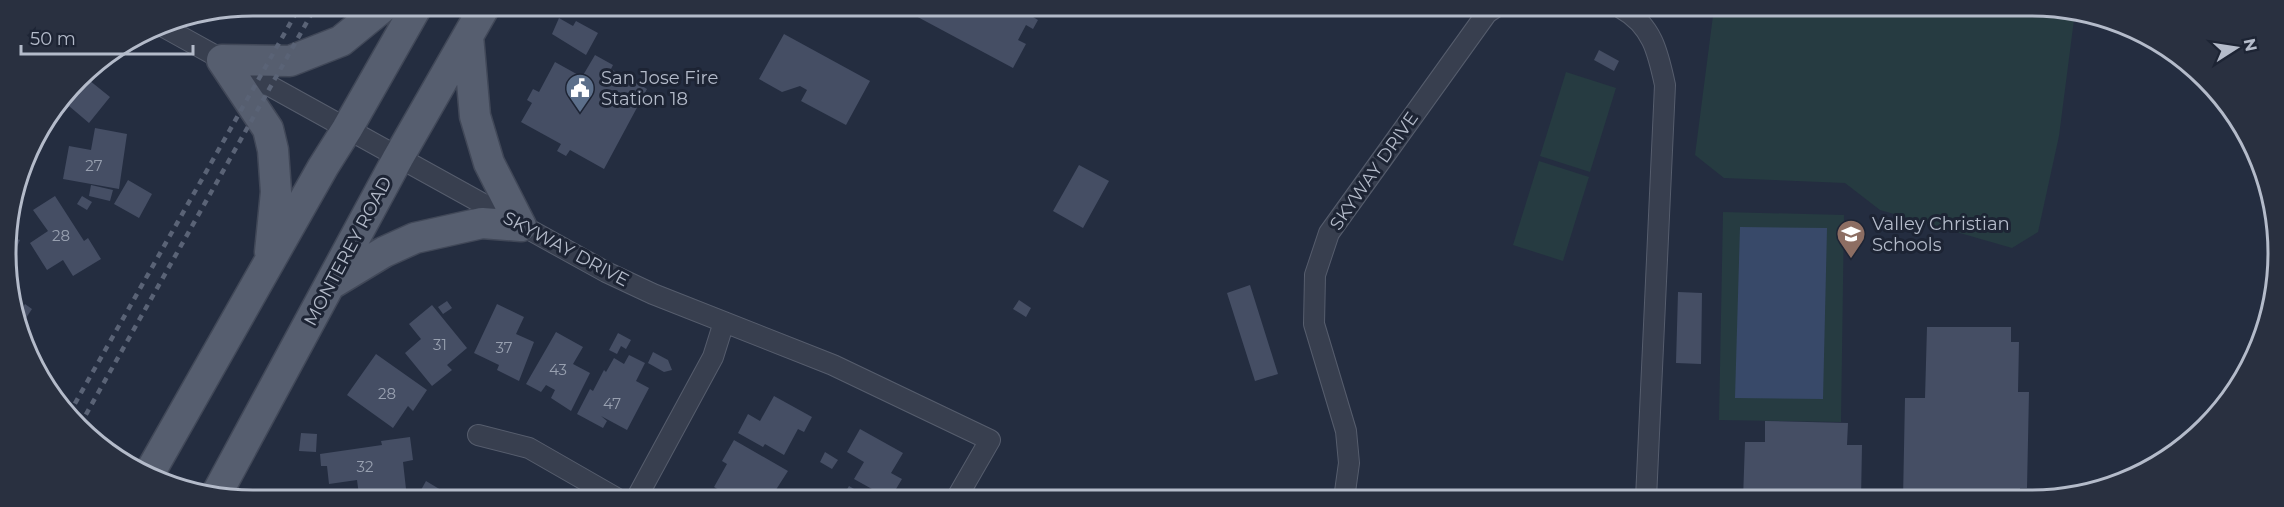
<svg xmlns="http://www.w3.org/2000/svg" width="2284" height="507" viewBox="0 0 2284 507" font-family="Montserrat,sans-serif">
<style>
.green{fill:#263b41}
.water{fill:#384969}
.building{fill:#454e64}
.lines{fill:none;stroke-linecap:round;stroke-linejoin:round}
.street-casing{stroke:#565d6d;stroke-width:22}
.primary-casing{stroke:#414858;stroke-width:33}
.street{stroke:#383f4f;stroke-width:20}
.primary{stroke:#565e6f;stroke-width:30}
.rail{stroke:#5a6376;stroke-width:4.5;stroke-dasharray:6 6;stroke-linecap:butt}
.labels{text-anchor:middle;dominant-baseline:central;stroke-width:6;stroke-linejoin:round;paint-order:stroke}
.number-label{font-size:15px;fill:#98a0b0}
.poi-label{font-size:18px;fill:#b4bbca;stroke:#1d2434;text-anchor:start}
.street-label{font-size:18px;fill:#b4bbca;stroke:#1d2434}
.rim{fill:none;stroke:#b4bbca;stroke-width:3}
</style>
<rect width="100%" height="100%" fill="#242d40"/>
<!-- green -->
<path class="green" d="M1714,8H2063L2075,12L2059,136L2038,232L2012,248L1880,210L1845,183L1724,178L1695,155Z
M1566,72L1616,88L1590,172L1540,156Z
M1539,161L1589,177L1563,261L1513,245Z
M1723,212L1844,215L1841,422L1719,420Z"/>
<!-- water -->
<path class="water" d="M1740,227L1827,228L1823,399L1735,398Z"/>
<!-- building -->
<path class="building" d="M899,7H1017L1038,20L1033,29L1026,25L1018,40L1026,44L1013,68Z
M1314,7H1335L1333,12L1323,9L1320,16L1312,13Z
M559,18L573,26L576,21L598,33L586,55L552,34Z
M784,34L870,81L846,125L801,101L807,90L800,86L782,92L759,79Z
M1599,50L1619,61L1614,71L1594,60Z
M595,55L613,65L611,69L647,89L604,169L570,150L566,156L557,151L561,144L521,122L532,103L527,100L533,89L539,92L555,62L582,77Z
M84,76L110,97L89,123L69,106L59,118L54,114Z
M95,128L127,134L119,189L63,179L69,146L91,150Z
M1079,165L1109,181L1083,228L1053,211Z
M128,180L152,194L139,218L114,204Z
M91,185L113,190L110,201L89,196Z
M55,196L84,241L88,238L101,259L73,276L63,260L47,270L30,243L48,231L33,210Z
M82,196L92,202L87,210L77,204Z
M7,235L20,240L9,266L7,237Z
M1250,285L1278,374L1255,381L1227,293Z
M1678,292L1702,293L1701,364L1676,363Z
M1019,300L1031,308L1026,317L1013,309Z
M447,301L452,308L443,314L438,307Z
M25,304L32,309L26,318L19,314Z
M497,304L524,317L516,334L534,342L519,381L497,370L499,365L474,353Z
M432,305L467,348L447,365L452,370L432,386L405,353L421,339L409,324Z
M1927,327H2011V342H2019L2018,392H2029L2027,488H2020V499H1903L1905,398H1925Z
M556,332L583,347L573,364L590,373L571,411L551,398L555,390L546,385L541,392L526,384Z
M618,333L631,340L626,349L621,346L617,354L609,350Z
M653,352L668,360L672,370L664,372L648,363Z
M376,354L427,390L413,411L408,406L393,428L347,395Z
M629,355L645,363L636,381L649,388L627,430L601,416L607,421L603,428L577,414L590,389L593,391L604,370L606,372L614,358L624,364Z
M774,396L812,417L804,432L798,429L784,455L765,444L763,447L738,433L748,414L760,421Z
M1765,421L1848,423L1847,445H1862L1861,499H1743L1745,442H1765Z
M860,429L903,453L891,473L902,479L890,499L854,479L864,462L847,452Z
M301,433L317,434L316,452L299,451Z
M410,437L413,460L403,462L406,489L359,495L357,480L329,484L327,466H321L320,454L382,445L381,441Z
M734,440L788,471L770,499H734L714,487L727,464L722,461Z
M825,452L838,460L832,469L820,462Z
M426,481L441,490L436,499H416Z
M849,486L871,499H841Z"/>
<g class="lines">
<!-- street casing -->
<g class="street-casing">
<path id="street" d="M1621,8C1652,25 1658,52 1665,85L1646,499
M160,25L606,272L653,294L833,365L990,440L956,499
M478,435L529,448L618,499
M636,499L713,357L724,322
M1344,499L1349,463L1346,431L1314,324L1315,275L1329,233L1487,13L1496,7"/>
</g>
<!-- primary casing -->
<g class="primary-casing">
<path id="primary" d="M468,36L475,116L489,163L521,226
M222,60L268,129L273,150L276,192L270,252
M222,60L290,61L341,41L384,6
M331,284L384,252L415,238L482,223L521,226
M149,474L323,167L347,129L417,6
M215,497L398,158L485,6"/>
</g>
<!-- street -->
<use href="#street" class="street"/>
<!-- primary -->
<use href="#primary" class="primary"/>
<!-- rail -->
<path class="rail" d="M69,414L300,6
M80,425L316,6"/>
</g>
<!-- icons -->
<defs>
<g id="civic-pin" transform="scale(1.5)"><path d="M0 17L-7.5 6A9.5 9.5 0 1 1 7.5 6Z" fill="#5c6f8a" stroke="#1d2434"/><path d="M-.6-6.5H3V-4.5H.6V-3L4-1V1h2V6H-6V1h2V-1L-.6-3ZM-1.2 2.5V6h2.4V2.5Z" fill="#fff"/></g>
<g id="school-pin" transform="scale(1.5)"><path d="M0 17L-7.5 6A9.5 9.5 0 1 1 7.5 6Z" fill="#8d6e63" stroke="#1d2434"/><path d="M0-5L7-2L0 1L-7-2ZM-4 1L0 2.5L4 1V4Q0 6-4 4Z" fill="#fff"/></g>
</defs>
<g fill-rule="evenodd">
<use href="#civic-pin" x="580" y="88"/>
<use href="#school-pin" x="1851" y="234"/>
</g>
<g class="labels">
<!-- number labels -->
<g class="number-label">
<text x="94" y="165">27</text>
<text x="61" y="235">28</text>
<text x="440" y="344">31</text>
<text x="504" y="347">37</text>
<text x="558" y="369">43</text>
<text x="387" y="393">28</text>
<text x="612" y="403">47</text>
<text x="365" y="466">32</text>
</g>
<!-- poi labels -->
<g class="poi-label">
<text x="601" y="78">San Jose Fire<tspan x="601" dy="21">Station 18</tspan></text>
<text x="1872" y="224">Valley Christian<tspan x="1872" dy="21">Schools</tspan></text>
</g>
<!-- street labels -->
<g class="street-label">
<text transform="translate(1374 171) rotate(-55)">SKYWAY DRIVE</text>
<text transform="translate(566 249) rotate(28)">SKYWAY DRIVE</text>
<text transform="translate(348 251) rotate(-62)">MONTEREY ROAD</text>
</g>
</g>
<!-- crop -->
<path d="M0 0H2284V507H0ZM253 16H2031A237 237 0 0 1 2268 253V253A237 237 0 0 1 2031 490H253A237 237 0 0 1 16 253V253A237 237 0 0 1 253 16Z" fill="#293040" fill-rule="evenodd"/>
<path class="rim" d="M253 16H2031A237 237 0 0 1 2268 253V253A237 237 0 0 1 2031 490H253A237 237 0 0 1 16 253V253A237 237 0 0 1 253 16Z"/>
<!-- north arrow -->
<g transform="translate(2236 48) rotate(78)" stroke="#1d2434" stroke-width="4.5" paint-order="stroke">
<path d="M0-4.5L10 22L0 15L-10 22Z" fill="#b4bbca"/>
<text y="-9" font-size="16" font-weight="bold" text-anchor="middle" fill="#b4bbca">N</text>
</g>
<!-- scale -->
<path d="M21 45v9h172v-9" fill="none" stroke="#b4bbca" stroke-width="3"/>
<text x="30" y="45" font-size="18" fill="#b4bbca" stroke="#1d2434" stroke-width="4.5" paint-order="stroke">50 m</text>
</svg>
